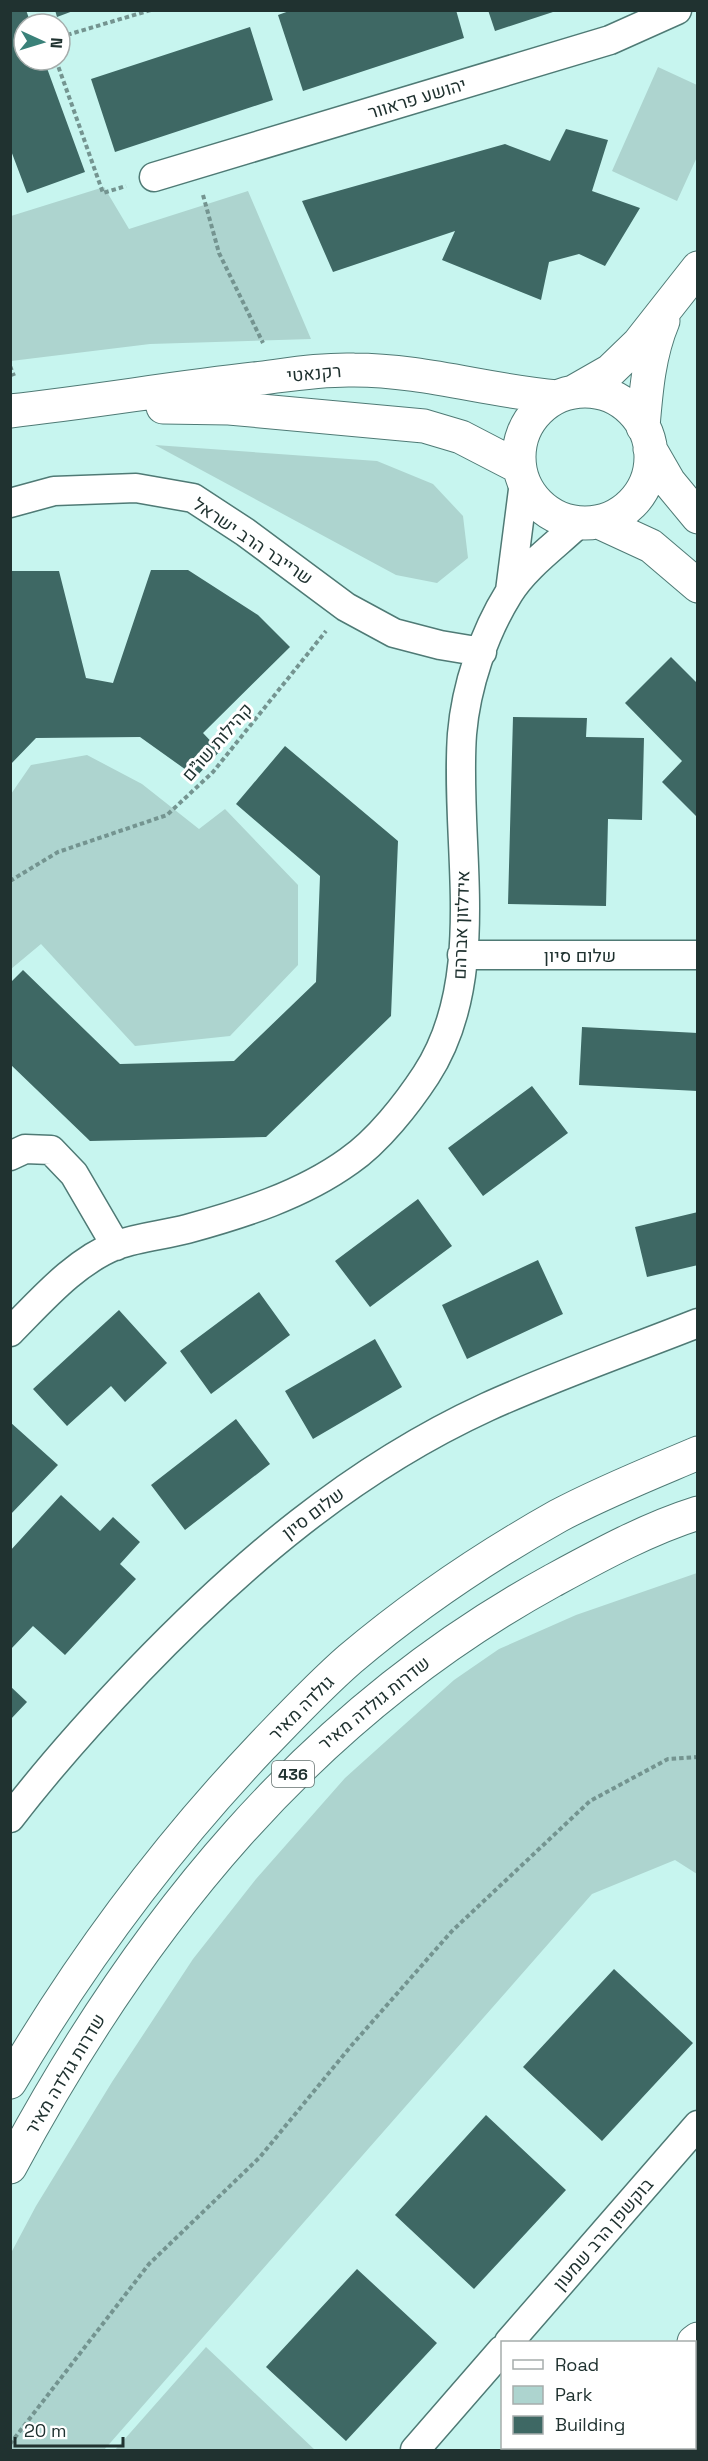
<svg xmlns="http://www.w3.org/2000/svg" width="708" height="2461" viewBox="0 0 708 2461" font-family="'Space Grotesk',Heebo,sans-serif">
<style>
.green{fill:#add4cf}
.building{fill:#3e6864}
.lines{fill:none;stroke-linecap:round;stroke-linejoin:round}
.minor-casing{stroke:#4f7a75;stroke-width:31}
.tertiary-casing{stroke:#4f7a75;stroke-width:35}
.primary-casing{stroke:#4f7a75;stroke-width:35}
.path{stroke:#749490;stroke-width:4;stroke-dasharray:4.5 3;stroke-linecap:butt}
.minor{stroke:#fff;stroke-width:28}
.tertiary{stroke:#fff;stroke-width:33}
.primary{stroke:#fff;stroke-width:33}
.labels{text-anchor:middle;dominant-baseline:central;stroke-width:6;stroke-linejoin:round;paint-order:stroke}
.shield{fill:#fff;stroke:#63706e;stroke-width:1.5}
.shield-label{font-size:16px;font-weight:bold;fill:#203230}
.street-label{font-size:18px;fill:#203230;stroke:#fff}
</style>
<rect width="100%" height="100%" fill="#c7f5ef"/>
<!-- green -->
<path class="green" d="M658,67L697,85V157L677,201L612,171Z
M104,187L129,229L248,191L311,339L150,344L11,361V216Z
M155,445L377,461L433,484L463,516L468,558L437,583L396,575Z
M87,755L142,784L199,829L225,809L298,885V965L230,1036L135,1046L41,944L11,969V794L31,765Z
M697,1573V1874L675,1860L592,1894L104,2450H11V2253L36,2206L112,2082L193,1959L256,1879L345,1778L454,1680L499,1649L576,1615Z
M206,2347L315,2450H115Z"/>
<!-- building -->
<path class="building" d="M10,10H26L31,24H24V60H44L85,172L27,193L10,148Z
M55,10H73V11L57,17Z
M292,10H456L464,38L303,91L278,15Z
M488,10H556V11L495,31Z
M250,27L273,100L115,152L91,79Z
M566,129L608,140L592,191L640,208L605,266L579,254L549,262L541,300L442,260L455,231L333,272L302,201L505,144L550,161Z
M151,570H188L258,615L290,647L203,733L220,751L196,777L140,737L36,738L10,765V571H59L86,678L113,683Z
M671,657L698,684V818L662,782L682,761L625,703Z
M513,717L587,718L586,737L644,738L642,820L608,819L606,906L508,904Z
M285,746L398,841L391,1016L266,1137L90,1141L10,1064V983L23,970L120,1064L234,1061L316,982L320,876L236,804Z
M582,1027L698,1033V1091L579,1085Z
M532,1086L568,1133L483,1196L448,1148Z
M418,1199L452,1246L370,1307L335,1261Z
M698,1212V1265L647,1277L635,1227Z
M538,1260L563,1314L467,1359L442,1305Z
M259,1292L290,1335L211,1394L180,1351Z
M119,1310L167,1363L125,1402L111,1386L67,1426L33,1389Z
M375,1339L402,1387L313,1439L285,1391Z
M236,1419L270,1464L185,1530L151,1485Z
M10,1422L58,1465L10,1515Z
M61,1495L100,1531L113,1517L140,1542L120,1564L136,1579L65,1655L33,1626L10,1650V1551Z
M10,1686L27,1702L10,1720Z
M614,1969L693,2043L602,2141L523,2067Z
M486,2115L566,2190L474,2289L395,2215Z
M357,2269L437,2343L346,2441L266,2367Z"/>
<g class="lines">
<!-- minor casing -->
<g class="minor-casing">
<path id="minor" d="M154,177L610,40L677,10
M10,503L54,491L136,488L193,498L245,532L346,607L394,633L440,645L482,652
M510,591L524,482
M462,955H698
M10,1156L25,1149L51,1150L74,1174L116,1246
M10,1332C41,1301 75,1261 117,1245C139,1237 164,1235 187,1229C242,1214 302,1195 349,1161C378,1141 407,1104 426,1075C490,977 454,844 462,734C466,686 484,633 509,593C526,566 556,545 579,523
M10,1818C50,1766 93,1718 138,1671C240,1565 352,1469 487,1407C555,1376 627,1351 698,1323
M509,2342L698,2125
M415,2450L502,2350"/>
</g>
<!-- tertiary casing -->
<g class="tertiary-casing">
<path id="tertiary" d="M575,391L610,371L639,343L698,268
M519 457a66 66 0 1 1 132 0a66 66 0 1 1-132 0Z
M163,407L229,408L424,426L461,437L519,467
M10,411C92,402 173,388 254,379C287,375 321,369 354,370C422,370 489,391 557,397
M643,427C646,391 649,354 663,321
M650,449L669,482L698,517
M599,522L651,546L698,586
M694,2342L698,2339
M598,2450L600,2448"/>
</g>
<!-- primary casing -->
<g class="primary-casing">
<path id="primary" d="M10,2082C81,1961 165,1848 262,1746C290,1717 319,1686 350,1659C414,1605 485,1557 558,1516C603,1492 651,1473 698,1453
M10,2167C140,1924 308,1715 552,1581C598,1556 647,1529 698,1513"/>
</g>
<!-- path -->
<path class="path" d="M60,37L151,10
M56,60L103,193L126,186
M203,195L219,253L263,343
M10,366L14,376
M10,881L58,852L167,815L213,772L326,631
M10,2444L149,2264L260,2157L351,2046L452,1931L590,1801L668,1759L698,1757"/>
<!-- minor -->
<use href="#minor" class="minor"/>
<!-- tertiary -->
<use href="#tertiary" class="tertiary"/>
<!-- primary -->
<use href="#primary" class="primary"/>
</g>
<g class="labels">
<!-- shield labels -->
<rect class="shield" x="272" y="1761" width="42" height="26" rx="4.5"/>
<g class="shield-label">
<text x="293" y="1774">436</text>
</g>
<!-- street labels -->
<g class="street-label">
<text transform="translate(417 98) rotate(-17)">יהושע פראוור</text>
<text transform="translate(314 373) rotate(-5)">רקנאטי</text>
<text transform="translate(253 541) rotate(34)">שרייבר הרב ישראל</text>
<text transform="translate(217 742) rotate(-49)">קהילות שו"ם</text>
<text transform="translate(461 925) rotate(-88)">אידלזון אברהם</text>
<text x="580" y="955">שלום סיון</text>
<text transform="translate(313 1513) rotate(-37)">שלום סיון</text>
<text transform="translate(374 1703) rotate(-39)">שדרות גולדה מאיר</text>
<text transform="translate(301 1708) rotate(-45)">גולדה מאיר</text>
<text transform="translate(65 2074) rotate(-59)">שדרות גולדה מאיר</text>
<text transform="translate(603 2234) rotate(-49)">בוקשפן הרב שמעון</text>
</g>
</g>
<!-- border -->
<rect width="708" height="2461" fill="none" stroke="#203230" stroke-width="24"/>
<!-- legend -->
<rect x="501" y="2341" width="195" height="108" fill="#ffffff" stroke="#a6adac" stroke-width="1.5"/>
<rect x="513" y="2360" width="30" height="9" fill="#ffffff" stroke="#a6adac" stroke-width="1.5"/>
<text x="555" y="2371" font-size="18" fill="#203230">Road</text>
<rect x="513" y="2386" width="30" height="18" fill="#add4cf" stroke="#a6adac" stroke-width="1.5"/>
<text x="555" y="2401" font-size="18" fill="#203230">Park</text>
<rect x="513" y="2416" width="30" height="18" fill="#3e6864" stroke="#a6adac" stroke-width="1.5"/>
<text x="555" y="2431" font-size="18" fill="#203230">Building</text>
<!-- north arrow -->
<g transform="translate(42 42) rotate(94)"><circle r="28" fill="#ffffff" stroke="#a6adac" stroke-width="1.5"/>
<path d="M0-4.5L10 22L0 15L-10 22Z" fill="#3a8179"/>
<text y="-9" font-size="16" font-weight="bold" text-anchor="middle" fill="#203230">N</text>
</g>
<!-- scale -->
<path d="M15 2437v9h108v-9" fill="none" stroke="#203230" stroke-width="3"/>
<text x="24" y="2437" font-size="18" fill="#203230" stroke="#ffffff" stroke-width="4.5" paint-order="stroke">20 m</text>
</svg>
